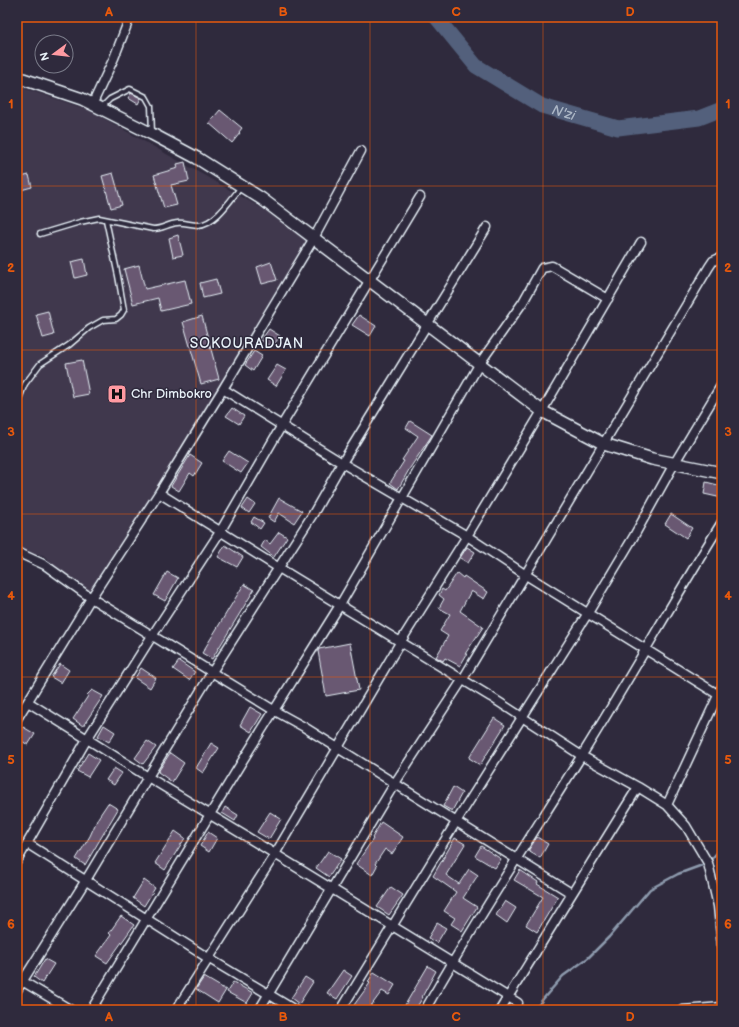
<svg xmlns="http://www.w3.org/2000/svg" width="739" height="1027" viewBox="0 0 739 1027" font-family="'Balsamiq Sans',sans-serif">
<style>
.built{fill:#40384d}
.lines{fill:none;stroke-linecap:round;stroke-linejoin:round}
.stream{stroke:#8e9bae;stroke-width:2.5}
.river{stroke:#52617c;stroke-width:15}
.building{fill:#695872;stroke:#e8f1f8}
.lane-casing{stroke:#e8f1f8;stroke-width:7}
.street-casing{stroke:#e8f1f8;stroke-width:11}
.secondary-casing{stroke:#e8f1f8;stroke-width:14}
.lane{stroke:#2f2a3d;stroke-width:4}
.street{stroke:#2f2a3d;stroke-width:8}
.secondary{stroke:#2f2a3d;stroke-width:11}
.grid{fill:none;stroke:#e8590c;stroke-width:1;stroke-opacity:0.55}
.labels{text-anchor:middle;dominant-baseline:central;stroke-width:3;stroke-linejoin:round;paint-order:stroke}
.poi-label{font-size:13px;fill:#e8f1f8;stroke:#2f2a3d;text-anchor:start}
.water-label{font-size:14px;font-style:italic;fill:#acb7c6;stroke:#2f2a3d}
.neighbourhood-label{font-size:14px;letter-spacing:1px;fill:#e8f1f8;stroke:#2f2a3d}
.neatline{fill:none;stroke:#e8590c;stroke-width:1.5}
.grid-label{font-size:13px;text-anchor:middle;font-weight:bold;fill:#e8590c}
</style>
<rect width="100%" height="100%" fill="#2f2a3d"/>
<filter id="ink" filterUnits="userSpaceOnUse"><feTurbulence type="fractalNoise" baseFrequency=".025" numOctaves="2"/><feDisplacementMap in="SourceGraphic" scale="8" xChannelSelector="R" yChannelSelector="G"/><feConvolveMatrix kernelMatrix="1 2 1 2 8 2 1 2 1" color-interpolation-filters="sRGB"/></filter>
<g filter="url(#ink)">
<!-- built -->
<path class="built" d="M17,86L89,110L314,238L91,598L43,555L17,550Z"/>
<g class="lines">
<!-- stream -->
<path class="stream" d="M535,1010L543,999L563,976L588,958L609,937L650,889L678,874L708,863L722,847"/>
<!-- river -->
<path class="river" id="s1" d="M436,17L476,66L542,106L618,128L699,118L722,109"/>
</g>
<!-- building -->
<path class="building" d="M131,93L141,98L138,104L128,98Z
M220,110L242,128L239,132L240,133L232,143L209,123Z
M185,162L189,181L171,185L177,205L164,208L154,175L178,168L177,164Z
M113,173L122,205L111,208L102,176Z
M29,175L32,187L17,191V178Z
M178,235L183,255L173,257L169,238Z
M84,259L87,275L75,278L71,262Z
M271,262L277,280L262,284L257,267Z
M139,265L145,289L185,280L191,304L161,311L158,298L133,304L124,269Z
M216,279L220,294L203,298L200,283Z
M48,311L54,335L43,338L36,314Z
M359,315L376,326L370,336L352,325Z
M202,316L219,379L201,384L183,322Z
M269,329L280,336L273,346H270L261,340Z
M254,351L262,356L253,371L245,365Z
M82,360L89,394L73,397L66,363Z
M277,365L286,370L276,386L267,380Z
M232,408L244,416L239,424L226,416Z
M410,421L432,435L410,468L398,489L390,483L404,461L402,460L418,436L406,428Z
M229,451L248,463L241,473L222,461Z
M190,455L202,463L194,476L190,473L179,491L171,486Z
M706,482L722,486V498L704,494Z
M279,498L302,511L294,523L279,513L274,522L268,518Z
M248,499L255,504L249,513L242,508Z
M671,514L692,528L686,538L665,524Z
M254,517L264,523L260,529L251,522Z
M279,532L287,537L274,557L261,547L265,540L270,544Z
M225,545L243,557L237,567L218,557Z
M467,547L475,552L468,563L460,558Z
M167,572L178,578L165,601L154,595Z
M457,573L463,578L464,576L488,592L484,599L471,591L460,611L483,627L465,654H467L460,666L445,658L443,661L436,657L448,636L440,631L450,614L439,608L444,599L439,595L442,589L445,591Z
M244,584L254,590L212,659L202,653Z
M350,643L359,690L326,696L318,651L319,649Z
M179,661L195,672L189,680L173,669Z
M60,664L69,670L61,683L51,677Z
M141,668L156,678L150,688L135,678Z
M92,690L103,696L83,726L73,719L88,696L87,695Z
M250,707L262,714L251,732L240,725Z
M494,718L505,725L480,765L469,758Z
M104,725L115,732L109,742L98,736Z
M23,727L35,734L28,745L17,738Z
M147,741L156,747L143,764L135,758Z
M211,743L219,748L203,773L196,768Z
M88,753L99,760L88,777L77,771Z
M170,753L184,763L172,782L158,772Z
M114,768L122,773L114,785L106,780Z
M453,787L462,793L452,811L443,806Z
M108,803L118,809L85,865L76,859L90,836L98,818Z
M225,807L238,815L235,821L222,813Z
M270,812L281,819L269,839L257,832Z
M381,822L403,837L392,854L385,849L375,864L377,866L372,875L356,864L373,839L372,838Z
M175,831L185,838L165,870L155,863Z
M208,832L217,838L209,852L200,846Z
M537,837L548,844L540,858L528,851Z
M455,838L465,844L446,875L459,884L469,869L478,875L463,898L477,907L462,931L451,924L455,918L444,911L456,892L433,876Z
M481,846L501,859L495,868L475,856Z
M328,851L341,859L329,877L316,868Z
M520,870L538,882L537,884L558,897L537,932L526,925L543,897L514,880Z
M144,880L155,888L144,906L133,898Z
M391,887L403,895L389,915L377,907Z
M505,901L516,908L507,923L496,915Z
M121,916L134,925L107,963L96,956L111,935L109,933Z
M437,923L446,928L437,943L428,938Z
M45,959L54,964L42,983L34,977Z
M428,966L436,971L422,997H423L415,1010H413L405,1005Z
M343,970L352,976L337,999L327,993Z
M374,972L395,985L389,995L382,991L368,1010H362L354,1005L370,983L368,982Z
M204,977L226,990L218,1003L196,989Z
M305,977L313,982L299,1004L291,998Z
M233,982L253,993L247,1003L227,992Z"/>
<g class="lines">
<!-- lane casing -->
<g class="lane-casing">
<path id="lane" d="M102,107L110,99L130,89L146,97L151,106L152,133
M40,234L80,222L99,218L153,229C162,229 168,224 177,223C184,222 191,225 198,225C216,224 231,199 241,187
M17,404L25,384L40,364L69,345L89,328L103,320L116,319L121,315L124,310L118,276L106,220"/>
</g>
<!-- street casing -->
<g class="street-casing">
<path id="street" d="M92,105L114,58L130,17
M223,389L342,463L467,536L526,575L722,697
M159,493L279,568L491,697L582,756L638,787L667,805L686,826L708,863L718,906L722,947
M17,552L45,565L91,598L275,711L304,727L571,893
M28,702L148,777L275,854L518,1003
M17,719L91,598L159,493L223,389L314,238L361,151
M667,805L722,687
M28,844L208,958L295,1010
M17,861L87,739L152,636L220,532L282,425L420,197
M17,978L71,1010
M17,990L86,880L148,777L212,672L313,514L342,463L487,227
M91,1010L243,760L340,605L480,363L523,302L542,268L552,266L608,299
M176,1010L275,854L401,641L467,536L542,411L641,242
M259,1010L395,783L463,679L709,267L713,261L722,257
M341,1010L456,822L588,613L634,536L674,464L722,384
M425,1010C474,923 529,840 582,755C630,678 674,599 722,522
M500,1010L638,787
M682,1010L722,1007"/>
</g>
<!-- secondary casing -->
<g class="secondary-casing">
<path id="secondary" d="M17,77L82,99L152,134L197,158L262,199L542,411L604,444L652,459L722,473"/>
</g>
<!-- lane -->
<use href="#lane" class="lane"/>
<!-- street -->
<use href="#street" class="street"/>
<!-- secondary -->
<use href="#secondary" class="secondary"/>
</g>
</g>
<!-- grid -->
<path class="grid" d="M196,17V1010M370,17V1010M543,17V1010M17,186H722M17,350H722M17,514H722M17,677H722M17,841H722"/>
<!-- icons -->
<defs>
<g id="hospital-square" transform="scale(1)"><rect x="-9" y="-9" width="18" height="18" rx="4" fill="#ff9aa2" stroke="#2f2a3d"/><path d="M-5-5h3v3.5h4V-5h3V5h-3V1.5h-4V5h-3Z" fill="#111"/></g>
</defs>
<g fill-rule="evenodd">
<use href="#hospital-square" x="117" y="394"/>
</g>
<g class="labels">
<!-- poi labels -->
<g class="poi-label">
<text x="131" y="394">Chr Dimbokro</text>
</g>
<!-- water labels -->
<g class="water-label">
<text stroke="none"><textPath href="#s1" startOffset="163">N'zi</textPath></text>
</g>
<!-- neighbourhood labels -->
<g class="neighbourhood-label">
<text x="247" y="343">SOKOURADJAN</text>
</g>
</g>
<!-- margin -->
<rect width="739" height="1027" fill="none" stroke="#2f2a3d" stroke-width="44"/>
<!-- north arrow -->
<g transform="translate(54 54) rotate(255)"><circle r="19" fill="#2f2a3d" stroke="#797a88"/>
<path d="M0-3L7 15L0 10L-7 15Z" fill="#ff9aa2"/>
<text y="-6" font-size="11" font-weight="bold" text-anchor="middle" fill="#e8f1f8">N</text>
</g>
<rect x="22" y="22" width="695" height="983" class="neatline"/>
<g class="grid-label">
<text x="109" y="16">A</text>
<text x="283" y="16">B</text>
<text x="456" y="16">C</text>
<text x="630" y="16">D</text>
<text x="11" y="108">1</text>
<text x="728" y="108">1</text>
<text x="11" y="272">2</text>
<text x="728" y="272">2</text>
<text x="11" y="436">3</text>
<text x="728" y="436">3</text>
<text x="11" y="600">4</text>
<text x="728" y="600">4</text>
<text x="11" y="764">5</text>
<text x="728" y="764">5</text>
<text x="11" y="928">6</text>
<text x="728" y="928">6</text>
<text x="109" y="1021">A</text>
<text x="283" y="1021">B</text>
<text x="456" y="1021">C</text>
<text x="630" y="1021">D</text>
</g>
</svg>
